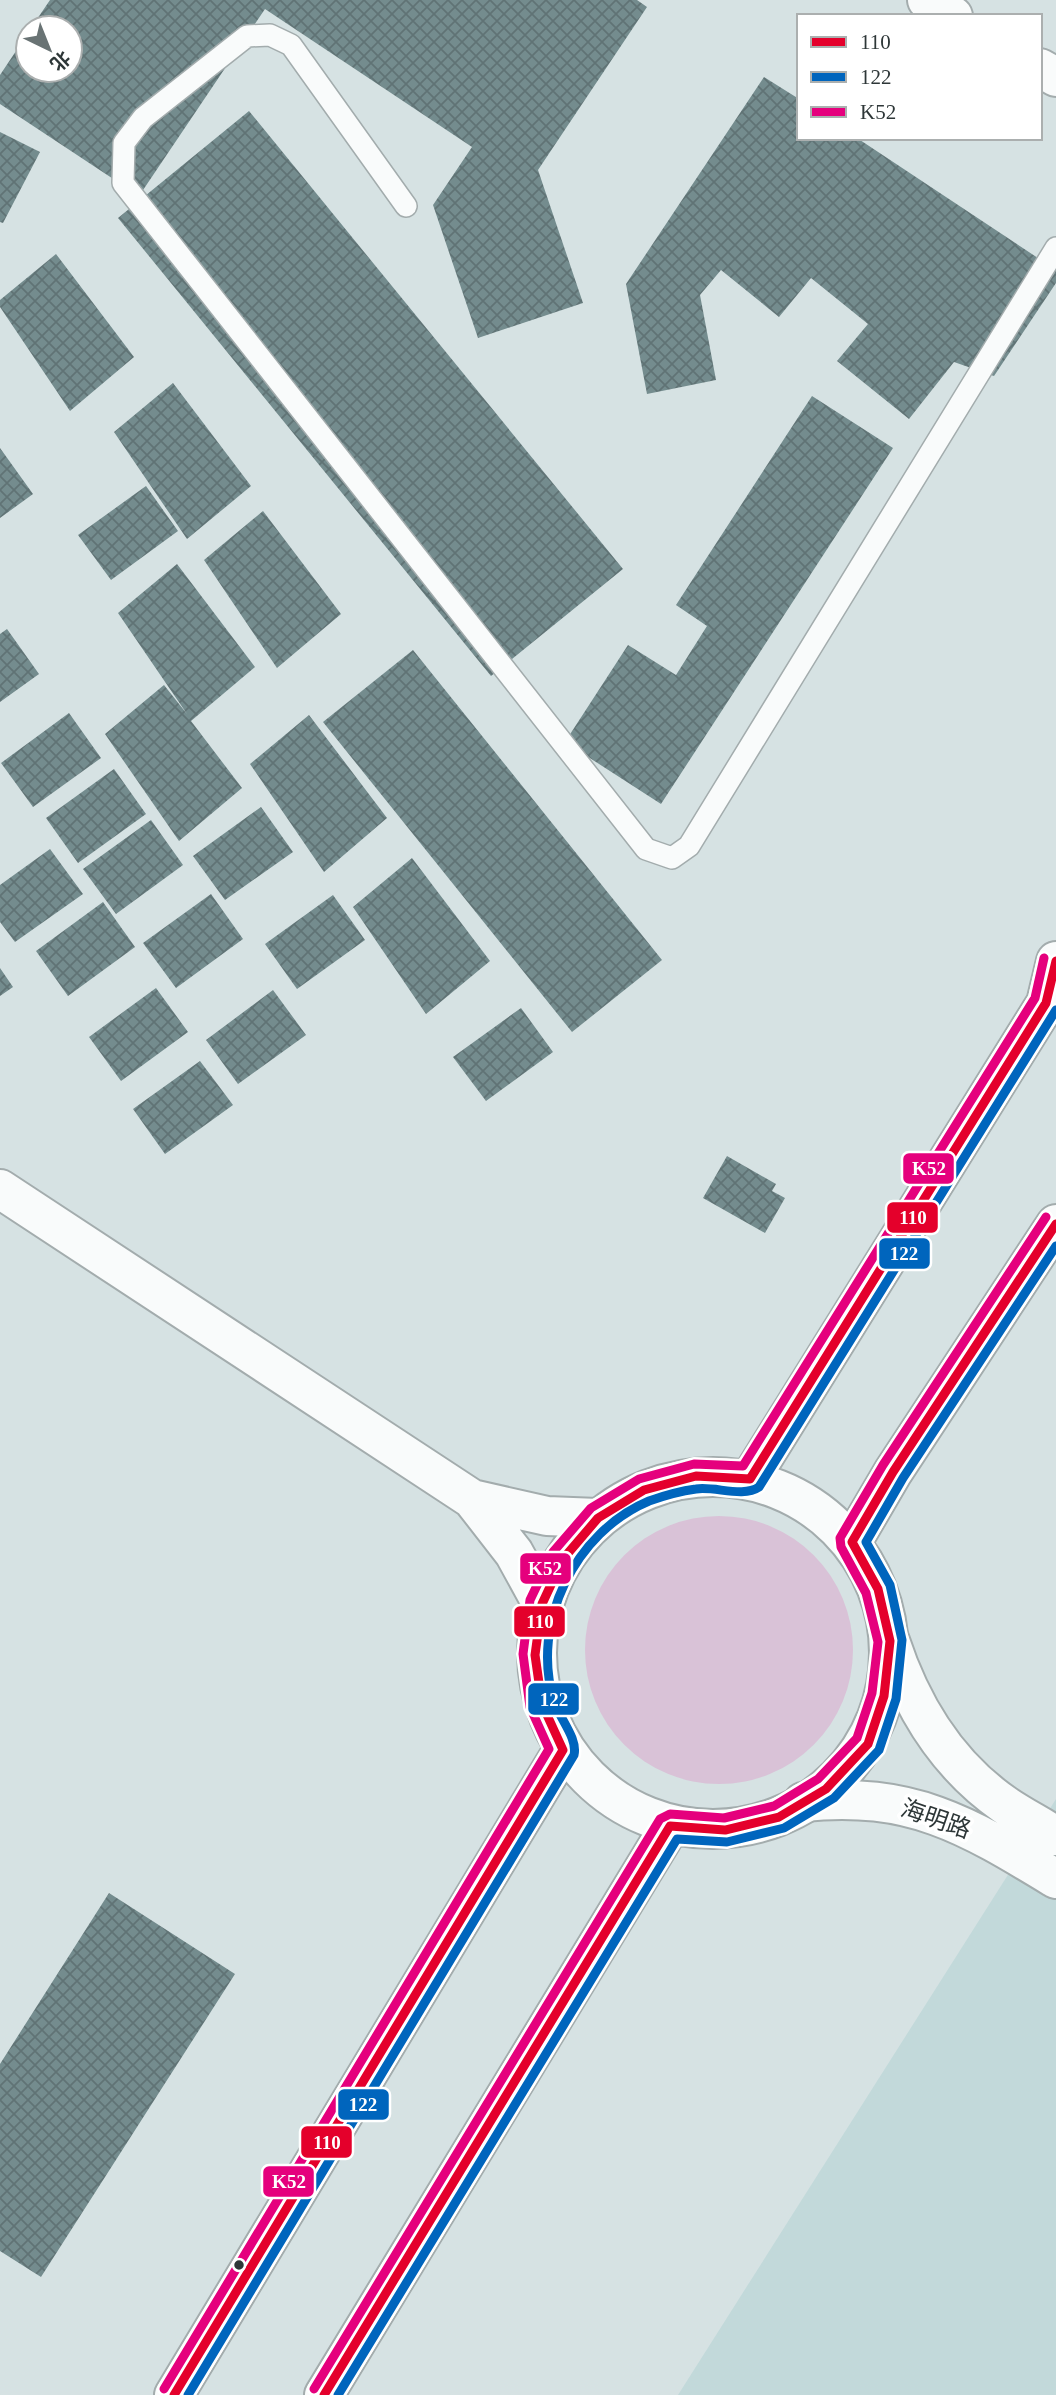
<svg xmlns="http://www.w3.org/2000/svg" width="1056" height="2395" viewBox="0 0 1056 2395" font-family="'Times New Roman','Noto Sans SC',serif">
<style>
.built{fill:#c2d9da}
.grass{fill:#d9c2d7}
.building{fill:url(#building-cross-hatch)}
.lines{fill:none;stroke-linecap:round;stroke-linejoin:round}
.service-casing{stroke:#a3acad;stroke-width:24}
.tertiary-casing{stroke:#a3acad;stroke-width:42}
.secondary-casing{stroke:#a3acad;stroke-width:42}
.service{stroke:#f9fbfb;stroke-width:21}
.tertiary{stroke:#f9fbfb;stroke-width:38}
.secondary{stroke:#f9fbfb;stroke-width:38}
.bus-1-casing{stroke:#fff;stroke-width:14}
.bus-2-casing{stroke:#fff;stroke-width:14}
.bus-3-casing{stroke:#fff;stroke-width:14}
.bus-1{stroke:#e4002b;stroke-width:9}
.bus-2{stroke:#0065bd;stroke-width:9}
.bus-3{stroke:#e5007d;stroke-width:9}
.bus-dot{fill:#2e3738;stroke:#fff;stroke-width:2.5}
.labels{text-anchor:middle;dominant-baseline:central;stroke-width:7;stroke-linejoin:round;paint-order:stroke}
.street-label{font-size:24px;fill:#2e3738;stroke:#fff}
.line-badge{stroke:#fff;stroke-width:2.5}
.badge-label{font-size:19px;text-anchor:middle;font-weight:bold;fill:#fff}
</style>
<defs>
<pattern id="building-cross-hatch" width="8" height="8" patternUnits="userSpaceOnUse" patternTransform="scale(1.75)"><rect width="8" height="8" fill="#748c8e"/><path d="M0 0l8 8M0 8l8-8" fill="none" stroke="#607375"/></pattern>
</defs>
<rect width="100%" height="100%" fill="#d6e2e3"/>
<!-- built -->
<path class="built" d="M1056,1799V2395H678Z"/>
<!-- grass -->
<path class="grass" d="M585 1650a134 134 0 1 1 268 0a134 134 0 1 1-268 0Z"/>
<!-- building -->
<path class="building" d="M50,0H637L647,7L538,170L583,303L478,338L433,205L472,147L265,9L139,196L0,104V75L28,33V70H70V28H31Z
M764,77L799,99V138H857L1056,270V283L994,376L954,362L909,419L837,361L868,324L811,278L779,317L721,270L700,295L716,380L647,394L626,284Z
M249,111L623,569L491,676L118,218Z
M0,132L40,152L3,223L0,222Z
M56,254L134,357L70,411L0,307V300Z
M173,383L251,486L187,539L114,432Z
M812,396L893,448L661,804L565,742L628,645L676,675L707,626L676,605Z
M0,448L33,494L0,518Z
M146,486L178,531L111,580L78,535Z
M263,511L341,614L277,668L204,560Z
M177,564L255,667L191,721L242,788L179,841L105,734L164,685L187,714L118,613Z
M7,629L39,674L0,702V634Z
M413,650L662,960L572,1032L323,722Z
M69,713L101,758L33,807L1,763Z
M309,715L387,818L324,872L250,764Z
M114,769L146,814L78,863L46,818Z
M261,807L293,852L225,900L193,856Z
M151,820L183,865L116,914L83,869Z
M50,849L83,894L15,942L0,922V885Z
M412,858L490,961L426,1014L353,907Z
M211,894L243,939L176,988L143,943Z
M333,895L365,940L297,989L265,944Z
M103,902L135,947L68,996L36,951Z
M0,968L13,987L0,996Z
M156,988L188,1032L121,1081L89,1037Z
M273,990L306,1035L238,1084L206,1040Z
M521,1008L553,1052L486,1101L453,1057Z
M200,1061L233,1105L165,1154L133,1109Z
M727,1156L776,1184L772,1191L785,1198L765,1233L703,1198Z
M109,1893L235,1974L41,2277L0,2251V2064Z"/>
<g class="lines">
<!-- service casing -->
<g class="service-casing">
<path id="service" d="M406,206L291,45L270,35L247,36L143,118L124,143L123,183L646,849L672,858L689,846L1056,248"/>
</g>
<!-- tertiary casing -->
<g class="tertiary-casing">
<path id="tertiary" d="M0,1189L472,1499L514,1553L542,1604
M472,1499L547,1516L598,1518
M890,1641C912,1708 947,1765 1005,1805C1021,1816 1039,1825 1056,1836
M803,1802C912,1791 967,1825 1056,1879"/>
</g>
<!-- secondary casing -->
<g class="secondary-casing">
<path id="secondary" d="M927,0L953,16
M1040,68L1056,77
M1046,1003L1056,961
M537 1653a176 176 0 1 1 352 0a176 176 0 1 1-352 0Z
M750,1479L1046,1003L1056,994
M852,1542L893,1472L1056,1224
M174,2395L563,1750
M324,2395L670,1826"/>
</g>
<!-- service -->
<use href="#service" class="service"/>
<!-- tertiary -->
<use href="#tertiary" class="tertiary"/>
<!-- secondary -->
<use href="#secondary" class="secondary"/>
<!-- bus-1 casing -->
<g class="bus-1-casing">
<path id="bus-1" d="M174,2395L563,1750L542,1704L535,1655L542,1604L563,1559L598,1518L644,1490L696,1476L750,1479L1046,1003L1056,961
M324,2395L670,1826L725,1830L779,1817L826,1789L868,1744L884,1696L890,1641L878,1589L852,1542L893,1472L1056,1224"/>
</g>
<!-- bus-2 casing -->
<g class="bus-2-casing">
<path id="bus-2" d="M188,2395L574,1755C578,1738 559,1718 554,1701C530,1623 575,1532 649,1501C663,1496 681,1491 696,1489C715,1486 743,1498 759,1487L1056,1010
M338,2395L677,1839L727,1842L784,1828L834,1798L879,1750L896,1699L902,1640L890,1585L866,1542L903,1478L1056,1246"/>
</g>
<!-- bus-3 casing -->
<g class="bus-3-casing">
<path id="bus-3" d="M164,2389L549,1749L530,1707L523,1654L530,1600L553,1552L591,1508L639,1479L694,1464L743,1466L1035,998L1044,958
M314,2389L660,1819L670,1814L724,1818L774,1806L818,1779L857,1738L872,1693L878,1642L866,1593L841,1547L840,1538L883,1465L1046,1217"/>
</g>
<!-- bus-1 -->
<use href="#bus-1" class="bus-1"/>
<!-- bus-2 -->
<use href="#bus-2" class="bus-2"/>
<!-- bus-3 -->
<use href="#bus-3" class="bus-3"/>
</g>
<!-- markers -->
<circle class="bus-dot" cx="239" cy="2265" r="6"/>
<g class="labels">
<!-- street labels -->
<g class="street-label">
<text transform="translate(936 1819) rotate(19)">海明路</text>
</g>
</g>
<g class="line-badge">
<rect x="902" y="1152" width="53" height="33" rx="7" fill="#e5007d"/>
<rect x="886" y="1201" width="53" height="33" rx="7" fill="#e4002b"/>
<rect x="878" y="1237" width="53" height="33" rx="7" fill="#0065bd"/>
<rect x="519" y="1552" width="53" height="33" rx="7" fill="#e5007d"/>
<rect x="513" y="1605" width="53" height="33" rx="7" fill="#e4002b"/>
<rect x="527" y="1682" width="53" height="34" rx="7" fill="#0065bd"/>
<rect x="337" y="2088" width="53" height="33" rx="7" fill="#0065bd"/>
<rect x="300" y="2125" width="53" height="34" rx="7" fill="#e4002b"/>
<rect x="262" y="2165" width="53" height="33" rx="7" fill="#e5007d"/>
</g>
<g class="badge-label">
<text x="929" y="1175">K52</text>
<text x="913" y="1224">110</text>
<text x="904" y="1260">122</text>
<text x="545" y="1575">K52</text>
<text x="540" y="1628">110</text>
<text x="554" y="1706">122</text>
<text x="363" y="2111">122</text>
<text x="327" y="2149">110</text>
<text x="289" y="2188">K52</text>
</g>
<!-- legend -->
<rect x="797" y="14" width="245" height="126" fill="#ffffff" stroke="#abafaf" stroke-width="2"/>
<rect x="811" y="37" width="35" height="10" fill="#e4002b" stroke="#abafaf" stroke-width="2"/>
<text x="860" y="49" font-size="21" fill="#2e3738">110</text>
<rect x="811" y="72" width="35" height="10" fill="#0065bd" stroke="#abafaf" stroke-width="2"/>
<text x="860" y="84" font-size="21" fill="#2e3738">122</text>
<rect x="811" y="107" width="35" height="10" fill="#e5007d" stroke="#abafaf" stroke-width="2"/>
<text x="860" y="119" font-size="21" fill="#2e3738">K52</text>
<!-- north arrow -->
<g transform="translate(49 49) rotate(137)"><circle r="33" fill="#ffffff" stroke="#abafaf" stroke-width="2"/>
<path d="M0-5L12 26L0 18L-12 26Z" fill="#697374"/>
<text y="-10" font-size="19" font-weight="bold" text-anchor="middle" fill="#2e3738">北</text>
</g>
</svg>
